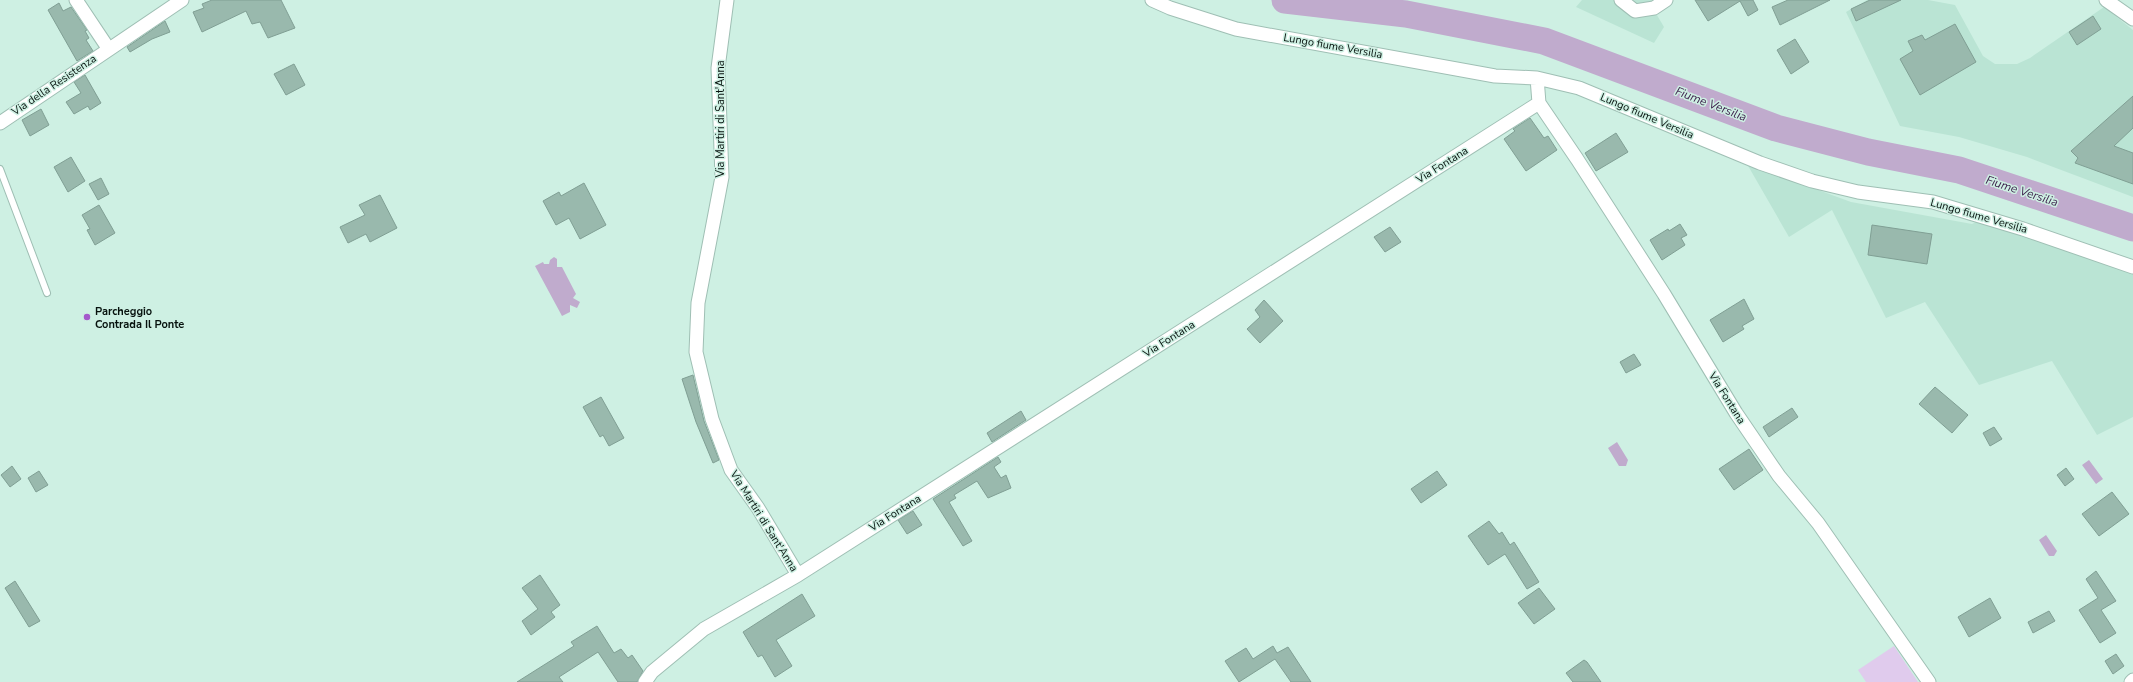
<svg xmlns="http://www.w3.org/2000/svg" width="2133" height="682" viewBox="0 0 2133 682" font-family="'Nunito Sans',sans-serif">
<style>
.built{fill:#bae4d4}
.green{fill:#e0cbed}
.water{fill:#c0abcd}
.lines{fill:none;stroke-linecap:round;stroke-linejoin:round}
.river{stroke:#c0abcd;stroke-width:27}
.building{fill:#99b9ad;stroke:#809f94}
.lane-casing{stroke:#9fbfb4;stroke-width:8}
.street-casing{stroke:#9fbfb4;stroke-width:15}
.lane{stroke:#fff;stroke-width:6}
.street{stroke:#fff;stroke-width:13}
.poi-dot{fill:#a459cb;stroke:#cef0e3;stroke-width:1.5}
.labels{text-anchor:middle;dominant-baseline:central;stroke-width:3;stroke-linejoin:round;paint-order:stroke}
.street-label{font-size:11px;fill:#07120e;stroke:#cef0e3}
.poi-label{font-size:11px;font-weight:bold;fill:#07120e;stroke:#cef0e3;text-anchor:start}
.water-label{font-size:12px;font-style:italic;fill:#3c1f4b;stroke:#cef0e3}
</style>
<rect width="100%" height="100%" fill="#cef0e3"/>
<!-- built -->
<path class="built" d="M1582,0H1660L1651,5L1664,27L1654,43L1576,7Z
M1867,0H1928L1955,5L1983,56L1995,64H2017L2030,58L2104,7L2133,30V197L2027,157L1959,137L1900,126L1846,12Z
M1747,164L1851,202L1972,224L1980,220L2133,274V417L2097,435L2052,361L1979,385L1925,302L1886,318L1832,210L1789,237Z"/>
<!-- green -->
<path class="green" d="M1894,646L1918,682H1866L1858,670Z"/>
<!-- water -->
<path class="water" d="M554,257L557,259V267H562L576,294L573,298L580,302L577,308L570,305V312L562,316L535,266L543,262L544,264H549L550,260Z
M1617,442L1628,460L1626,466H1619L1608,448Z
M2089,460L2103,479L2096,484L2082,465Z
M2046,535L2057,551L2054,556H2049L2039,540Z"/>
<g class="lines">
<!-- river -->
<path class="river" d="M1285,0L1406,14L1544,41L1776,128L1868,152L1959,170L2133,228"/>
</g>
<!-- building -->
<path class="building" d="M212,0H281L295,28L268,38L260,22L252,24L246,11L202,32L193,12L204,8L202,4Z
M1695,0H1753L1758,10L1748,16L1740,1L1708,21Z
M1788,0H1830L1780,25L1772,7Z
M1870,0H1901L1856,21L1851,9Z
M59,3L63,11L71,7L87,30L85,31L89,38L86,40L93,51L77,61L48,10Z
M2093,16L2101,29L2077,45L2069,32Z
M165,21L170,32L152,39L130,52L127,47Z
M1955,24L1976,62L1920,95L1900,59L1913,51L1908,41L1922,35L1925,40Z
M1795,39L1809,62L1791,74L1777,50Z
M294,64L305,85L286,95L274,74Z
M85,75L101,103L90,110L88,106L74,114L66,102L81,93L74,82Z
M2133,96V128L2114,146L2133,153V184L2075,163L2078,158L2071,151Z
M41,109L49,125L30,136L22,120Z
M1530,118L1544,138L1548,136L1557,150L1526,171L1504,139L1515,131L1513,129Z
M1616,133L1628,152L1596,171L1585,153Z
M71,157L85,181L68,192L54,167Z
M101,178L109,194L98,200L89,184Z
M584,183L606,225L580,239L569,218L556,225L543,201L559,192L561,196Z
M380,195L397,228L370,242L366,234L348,243L340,227L365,215L359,205Z
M99,205L115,233L95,245L87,230L90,229L82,215Z
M1680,224L1687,235L1681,238L1685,245L1662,260L1650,240L1668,229L1669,231Z
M1872,225L1932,234L1927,264L1868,255Z
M1390,227L1401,242L1385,252L1374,237Z
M1744,299L1754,319L1742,326L1744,329L1723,342L1710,320Z
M1264,300L1283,321L1260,343L1247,329L1260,317L1255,310Z
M1634,354L1641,365L1626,373L1620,362Z
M693,375L704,421L719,460L713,463L696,422L682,379Z
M1935,387L1968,415L1952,433L1919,404Z
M601,397L624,438L609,446L603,435L600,437L583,407Z
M1792,408L1798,417L1769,437L1763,427Z
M1021,411L1026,420L992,442L987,433Z
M1994,427L2002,439L1990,446L1983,433Z
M1749,449L1763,470L1734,490L1719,469Z
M998,457L1001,462L994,467L1001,478L1006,475L1011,488L988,498L977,481L954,495L956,498L949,502L972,541L963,546L933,499Z
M12,466L21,479L10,487L1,475Z
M2066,468L2074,479L2065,486L2057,475Z
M39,471L48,485L36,492L28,478Z
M1437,471L1447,485L1421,503L1411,489Z
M2112,492L2129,514L2099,536L2082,514Z
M913,511L922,525L907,534L898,520Z
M1489,521L1499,534L1502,532L1510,545L1514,542L1539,582L1527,589L1505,554L1488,565L1468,536Z
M2096,571L2116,601L2101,610L2116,633L2100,643L2079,610L2098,598L2086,579Z
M540,575L560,605L551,612L555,617L531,635L522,621L538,609L522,588Z
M15,581L40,621L29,627L5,588Z
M1539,588L1555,609L1534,624L1518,603Z
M802,594L815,616L776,640L792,666L775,677L762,655L758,657L743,632Z
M1990,598L2001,618L1969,637L1958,617Z
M2049,611L2055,621L2033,633L2028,622Z
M597,626L614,653L621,649L628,658L632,655L643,671L637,682H618L598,652L559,677L563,682H517L574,646L571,642Z
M1273,646L1277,653L1288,647L1311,682H1291L1275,659L1239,682L1225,661L1246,648L1253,659Z
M2116,654L2124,666L2113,674L2105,661Z
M1584,660L1587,662L1601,682H1573L1566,673Z"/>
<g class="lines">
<!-- lane casing -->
<g class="lane-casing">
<path id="lane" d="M0,169L47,293"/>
</g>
<!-- street casing -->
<g class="street-casing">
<path id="street" d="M76,0L108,48
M1152,0L1170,8L1236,29L1495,76L1537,78L1579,88L1760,163L1812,181L1858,192L1933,202L2023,229L2133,267
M1621,0L1635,11L1654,8L1666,0
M2106,0L2133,19
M1537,78L1539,103L1577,159L1664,294L1736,413L1779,476L1818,523L1929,682
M0,123L182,0
M798,575L1539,103
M645,682L652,672L704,629L798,575L758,508L731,470L712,419L696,352L698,303L722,177L718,68L727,0
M2131,682L2133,680"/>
</g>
<!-- lane -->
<use href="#lane" class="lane"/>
<!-- street -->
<use href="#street" class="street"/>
</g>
<!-- markers -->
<circle class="poi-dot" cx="87" cy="317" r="4"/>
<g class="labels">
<!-- street labels -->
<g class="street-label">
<text transform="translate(1333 46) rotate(10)">Lungo fiume Versilia</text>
<text transform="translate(54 85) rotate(-34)">Via della Resistenza</text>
<text transform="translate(1647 116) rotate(23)">Lungo fiume Versilia</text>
<text transform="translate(720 119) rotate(-90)">Via Martiri di Sant'Anna</text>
<text transform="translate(1442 165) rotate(-32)">Via Fontana</text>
<text transform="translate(1979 216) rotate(16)">Lungo fiume Versilia</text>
<text transform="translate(1169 339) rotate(-32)">Via Fontana</text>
<text transform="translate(1727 398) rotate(58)">Via Fontana</text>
<text transform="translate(895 513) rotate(-32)">Via Fontana</text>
<text transform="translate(764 521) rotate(58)">Via Martiri di Sant'Anna</text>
</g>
<!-- poi labels -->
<g class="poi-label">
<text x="95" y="311">Parcheggio<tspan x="95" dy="13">Contrada Il Ponte</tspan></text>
</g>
<!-- water labels -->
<g class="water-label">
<text transform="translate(1711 104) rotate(21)">Fiume Versilia</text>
<text transform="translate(2022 191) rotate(18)">Fiume Versilia</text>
</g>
</g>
</svg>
